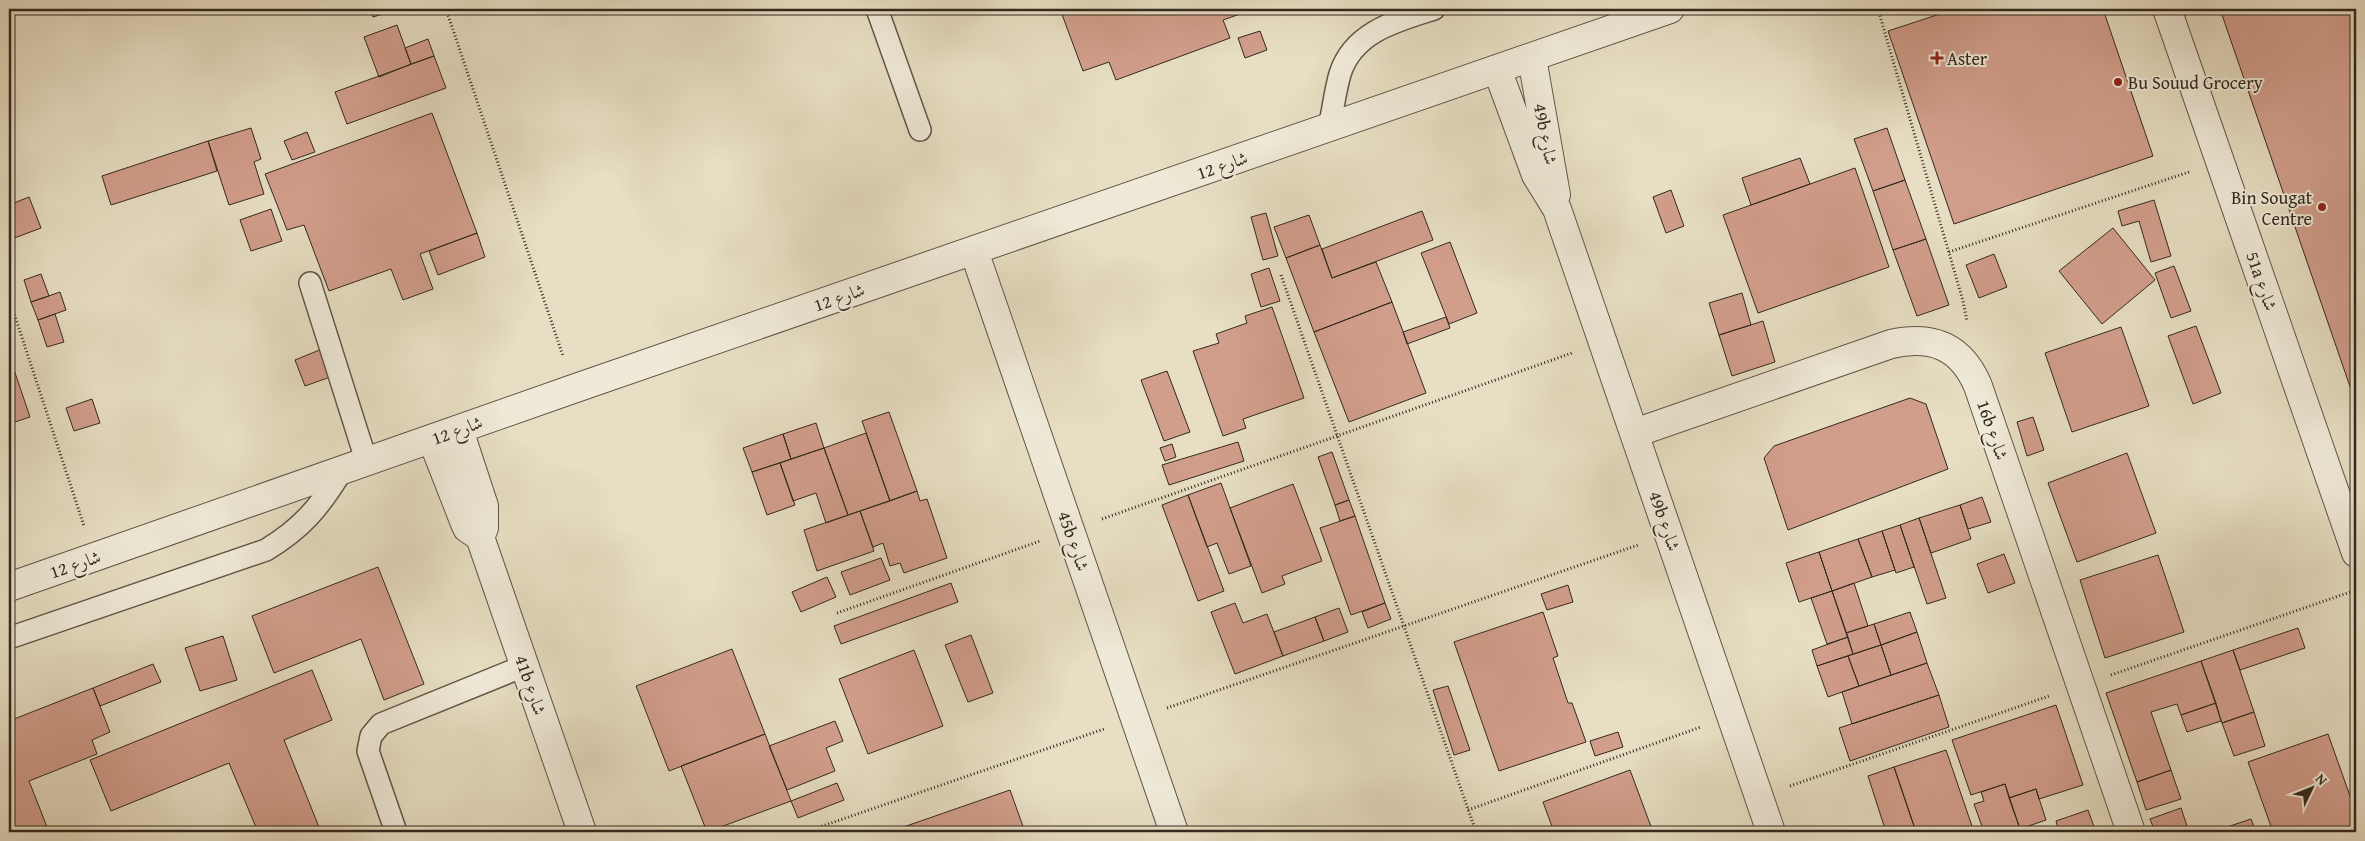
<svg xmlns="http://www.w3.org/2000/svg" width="2365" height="841" viewBox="0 0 2365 841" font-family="'Gentium Book Plus',Amiri,serif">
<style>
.building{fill:#d29e8c;stroke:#33291f}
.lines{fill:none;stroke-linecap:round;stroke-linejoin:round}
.service-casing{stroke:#605648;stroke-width:24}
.minor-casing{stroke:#605648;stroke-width:30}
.path{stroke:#33291f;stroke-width:3;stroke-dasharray:1 2.5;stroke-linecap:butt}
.service{stroke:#efead8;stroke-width:21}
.minor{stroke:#efead8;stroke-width:28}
.poi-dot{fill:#8f2418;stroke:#efead8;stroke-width:2}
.labels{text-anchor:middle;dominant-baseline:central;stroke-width:4;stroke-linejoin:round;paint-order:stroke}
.poi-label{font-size:18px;fill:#33291f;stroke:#efead8;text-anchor:start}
.street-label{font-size:18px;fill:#33291f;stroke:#efead8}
</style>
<rect width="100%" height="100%" fill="#e7dec3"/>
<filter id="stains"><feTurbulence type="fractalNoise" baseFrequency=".004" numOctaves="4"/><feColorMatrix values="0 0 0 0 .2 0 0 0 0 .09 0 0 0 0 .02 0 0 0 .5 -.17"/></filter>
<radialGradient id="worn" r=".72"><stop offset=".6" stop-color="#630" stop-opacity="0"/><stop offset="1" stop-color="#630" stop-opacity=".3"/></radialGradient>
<!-- building -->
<path class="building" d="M370,9H399L373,17Z
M1060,9H1254L1223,20L1230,38L1116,80L1109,62L1083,71Z
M1955,9H2103L2153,156L1954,224L1888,31Z
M2220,9H2356V404Z
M397,25L411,64L379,77L364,37Z
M1260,31L1267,50L1245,58L1238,38Z
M428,39L434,56L411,64L405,48Z
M434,56L446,88L347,124L335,92Z
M432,113L477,233L420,254L433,289L403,300L391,269L329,291L304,225L287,230L265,174Z
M251,128L261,159L254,162L264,194L229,205L208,141Z
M1887,128L1905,180L1873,191L1854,139Z
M307,132L315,152L292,160L284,141Z
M208,141L217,171L111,205L102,176Z
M1800,158L1810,184L1751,205L1742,178Z
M1855,168L1889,267L1758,313L1723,215Z
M1905,180L1926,239L1893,250L1873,191Z
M1671,190L1684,226L1666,233L1653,197Z
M29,197L41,228L9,240V205Z
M2154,200L2171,256L2151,262L2139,221L2122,226L2118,211Z
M271,209L282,241L251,251L240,220Z
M1422,211L1433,240L1332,278L1322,249Z
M1266,213L1278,256L1263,260L1251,217Z
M1309,215L1320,245L1286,258L1274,227Z
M2113,228L2155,280L2102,324L2059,271Z
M477,233L485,257L438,275L429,251Z
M1926,239L1949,305L1917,316L1893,250Z
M1450,242L1477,313L1449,324L1421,253Z
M1320,245L1332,278L1376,262L1392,302L1314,332L1286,258Z
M1994,254L2007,287L1979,298L1966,265Z
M2174,266L2191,311L2171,318L2155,273Z
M1269,268L1280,301L1261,307L1251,274Z
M41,274L49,296L31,302L24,280Z
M60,292L66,310L38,320L31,302Z
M1742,293L1751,325L1719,335L1709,303Z
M1392,302L1426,393L1349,422L1314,332Z
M1272,307L1304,398L1243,419L1246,428L1223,436L1193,351L1219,343L1216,334L1247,323L1245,316Z
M55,314L64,342L47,347L38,320Z
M1446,317L1450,328L1407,344L1403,332Z
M1763,321L1775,362L1732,376L1719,335Z
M2196,326L2221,393L2193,404L2168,336Z
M2121,327L2149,406L2072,432L2045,353Z
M322,349L333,376L305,386L295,360Z
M9,355L30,417L9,424Z
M1167,371L1190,432L1164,441L1141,380Z
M1910,398L1926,404L1948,469L1788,530L1764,458L1774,446Z
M92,399L100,423L74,431L66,408Z
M889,412L917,491L890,501L862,421Z
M2033,417L2044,450L2027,456L2017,422Z
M816,423L824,448L791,459L783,434Z
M866,433L890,501L848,515L824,448Z
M783,434L791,459L752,472L743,448Z
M1238,442L1244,461L1169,485L1162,465Z
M1172,444L1176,457L1165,461L1160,448Z
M824,448L848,515L826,523L816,493L793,501L780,463Z
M1332,452L1349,500L1335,505L1318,457Z
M2127,453L2156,533L2077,562L2048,483Z
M780,463L795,505L767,515L752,472Z
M1221,483L1251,566L1229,574L1217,543L1207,547L1188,495Z
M1293,484L1322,561L1282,576L1285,584L1262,593L1230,508Z
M917,491L920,501L927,499L947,558L904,573L900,563L890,566L883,543L873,547L860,511Z
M1188,495L1224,591L1198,601L1162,505Z
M1982,497L1991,522L1968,529L1960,505Z
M1349,500L1355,516L1340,521L1335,505Z
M1960,505L1971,539L1931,553L1919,518Z
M860,511L874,551L817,571L804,530Z
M1355,516L1385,603L1351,615L1320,528Z
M1919,518L1946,598L1927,604L1900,525Z
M1900,525L1914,567L1896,573L1882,531Z
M1882,531L1895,570L1872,577L1858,539Z
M1858,539L1872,577L1832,591L1819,552Z
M1819,552L1832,591L1799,602L1786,563Z
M2004,554L2015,583L1988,593L1977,564Z
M2158,555L2184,632L2105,658L2080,580Z
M881,558L890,580L850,595L841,572Z
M378,567L424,684L384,700L361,639L274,673L252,616Z
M827,577L836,597L801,612L792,592Z
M951,583L958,602L841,644L834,626Z
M1854,583L1868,626L1846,633L1832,591Z
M1568,585L1573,602L1547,610L1541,594Z
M1832,591L1848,637L1827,644L1811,598Z
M1235,603L1243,623L1267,614L1283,656L1235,674L1211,612Z
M1385,603L1391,619L1368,628L1362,612Z
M1339,608L1348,632L1324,641L1315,617Z
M1543,612L1558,656L1553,658L1568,703H1572L1586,742L1499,771L1454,642Z
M1910,612L1917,632L1881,645L1874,624Z
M1315,617L1324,641L1283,656L1274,632Z
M1874,624L1881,645L1853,654L1846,633Z
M2298,628L2305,648L2240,670L2233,650Z
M1917,632L1927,663L1891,675L1881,645Z
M971,635L993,693L968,702L945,645Z
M223,636L237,680L200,691L185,648Z
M1848,637L1853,654L1817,666L1812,650Z
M1881,645L1891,675L1859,686L1848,656Z
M732,649L765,734L669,771L636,686Z
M914,650L943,726L868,754L839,679Z
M2233,650L2254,712L2222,723L2201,661Z
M1848,656L1859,686L1828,697L1817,666Z
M2201,661L2216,703L2181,715L2177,704L2151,712L2171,770L2137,782L2106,693Z
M1927,663L1939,695L1852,724L1842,692Z
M153,664L161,682L100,706L93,688Z
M312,670L332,720L284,740L321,832H258L229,763L111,811L90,760Z
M1448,686L1470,750L1454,755L1433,690Z
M93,688L110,732L92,740L97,754L29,781L49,832H9V721Z
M1939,695L1949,727L1850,761L1839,728Z
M2216,703L2221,721L2187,732L2181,715Z
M2056,705L2083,785L2039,799L2036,789L2009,798L2005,784L1971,795L1952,740Z
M2254,712L2265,746L2234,756L2222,723Z
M835,721L843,741L826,748L835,771L787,790L769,746Z
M1618,732L1623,747L1595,756L1590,741Z
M765,734L791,801L707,832L681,766Z
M2328,734L2356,813V825L2335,832H2273L2248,762Z
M1946,750L1974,832H1916L1894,767Z
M1894,767L1916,832H1886L1868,776Z
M1630,770L1653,832H1554L1543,802Z
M2171,770L2181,799L2146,810L2137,782Z
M837,783L844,800L798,818L791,801Z
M2005,784L2021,832H1984L1974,804L1984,801L1981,792Z
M2036,789L2046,820L2020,829L2009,798Z
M1010,790L1025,832H889Z
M2181,808L2189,832H2155L2150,819Z
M2088,810L2096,832H2059L2056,821Z
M2251,819L2256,832H2212Z"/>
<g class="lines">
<!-- service casing -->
<g class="service-casing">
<path id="service" d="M877,9L920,130
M1329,128C1333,110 1335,91 1340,74C1353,32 1396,21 1434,9
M310,283L367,463
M9,638L266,550C302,528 319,508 341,472
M396,832L368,751L371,736L381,724L524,666"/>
</g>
<!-- minor casing -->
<g class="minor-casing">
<path id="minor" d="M2167,9L2356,553
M1532,58L1556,195
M1497,69L1536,175L1557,209L1771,832
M974,251L1174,832
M459,430L484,506V528L480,537L582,832
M1635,433L1891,344C1932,335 1961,346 1978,386L2131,832
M432,439L464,521L467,528L480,537
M9,587L573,389L1670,9"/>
</g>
<!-- path -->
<path class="path" d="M446,9L563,356
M1878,9L1963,301L1967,321
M1949,252L2189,172
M1281,275L1476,832
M9,298L84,526
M1102,519L1572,353
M837,613L1040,541
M2111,675L2356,590
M1167,708L1638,545
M1790,786L2049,696
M1468,810L1701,727
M805,832L1104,729
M2348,832L2356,829"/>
<!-- service -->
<use href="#service" class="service"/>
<!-- minor -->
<use href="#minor" class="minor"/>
</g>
<!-- markers -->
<g class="poi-dot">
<path d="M1934.5 50.5h5v5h5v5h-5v5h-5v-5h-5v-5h5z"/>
<circle cx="2118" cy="82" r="5"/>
<circle cx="2322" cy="207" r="5"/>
</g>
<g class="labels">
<!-- poi labels -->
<g class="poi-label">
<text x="1947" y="58">Aster</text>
<text x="2128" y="82">Bu Souud Grocery</text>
<text x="2312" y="197" text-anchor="end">Bin Sougat<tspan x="2312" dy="21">Centre</tspan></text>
</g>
<!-- street labels -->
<g class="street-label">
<text transform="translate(1546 134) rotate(79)">49b شارع</text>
<text transform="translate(1222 165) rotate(-19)">شارع 12</text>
<text transform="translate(2262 281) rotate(71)">51a شارع</text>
<text transform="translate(839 297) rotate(-19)">شارع 12</text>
<text transform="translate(457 430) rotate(-20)">شارع 12</text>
<text transform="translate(1993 430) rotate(71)">16b شارع</text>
<text transform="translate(1665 521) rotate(71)">49b شارع</text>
<text transform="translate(1074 541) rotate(71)">45b شارع</text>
<text transform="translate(75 564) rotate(-19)">شارع 12</text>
<text transform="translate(531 685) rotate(71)">41b شارع</text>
</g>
</g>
<!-- margin -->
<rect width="2365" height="841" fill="none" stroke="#e7dec3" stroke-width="30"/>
<rect x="10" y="10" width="2345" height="821" fill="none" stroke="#33291f" stroke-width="2.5"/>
<rect x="15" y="15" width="2335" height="811" fill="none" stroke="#33291f"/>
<!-- north arrow -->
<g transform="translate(2312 788) rotate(47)" stroke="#efead8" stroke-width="4" paint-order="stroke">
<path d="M0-4L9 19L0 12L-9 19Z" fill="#33291f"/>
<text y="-8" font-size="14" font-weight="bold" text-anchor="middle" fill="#33291f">N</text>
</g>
<rect width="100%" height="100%" filter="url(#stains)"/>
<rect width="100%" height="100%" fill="url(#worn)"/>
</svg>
